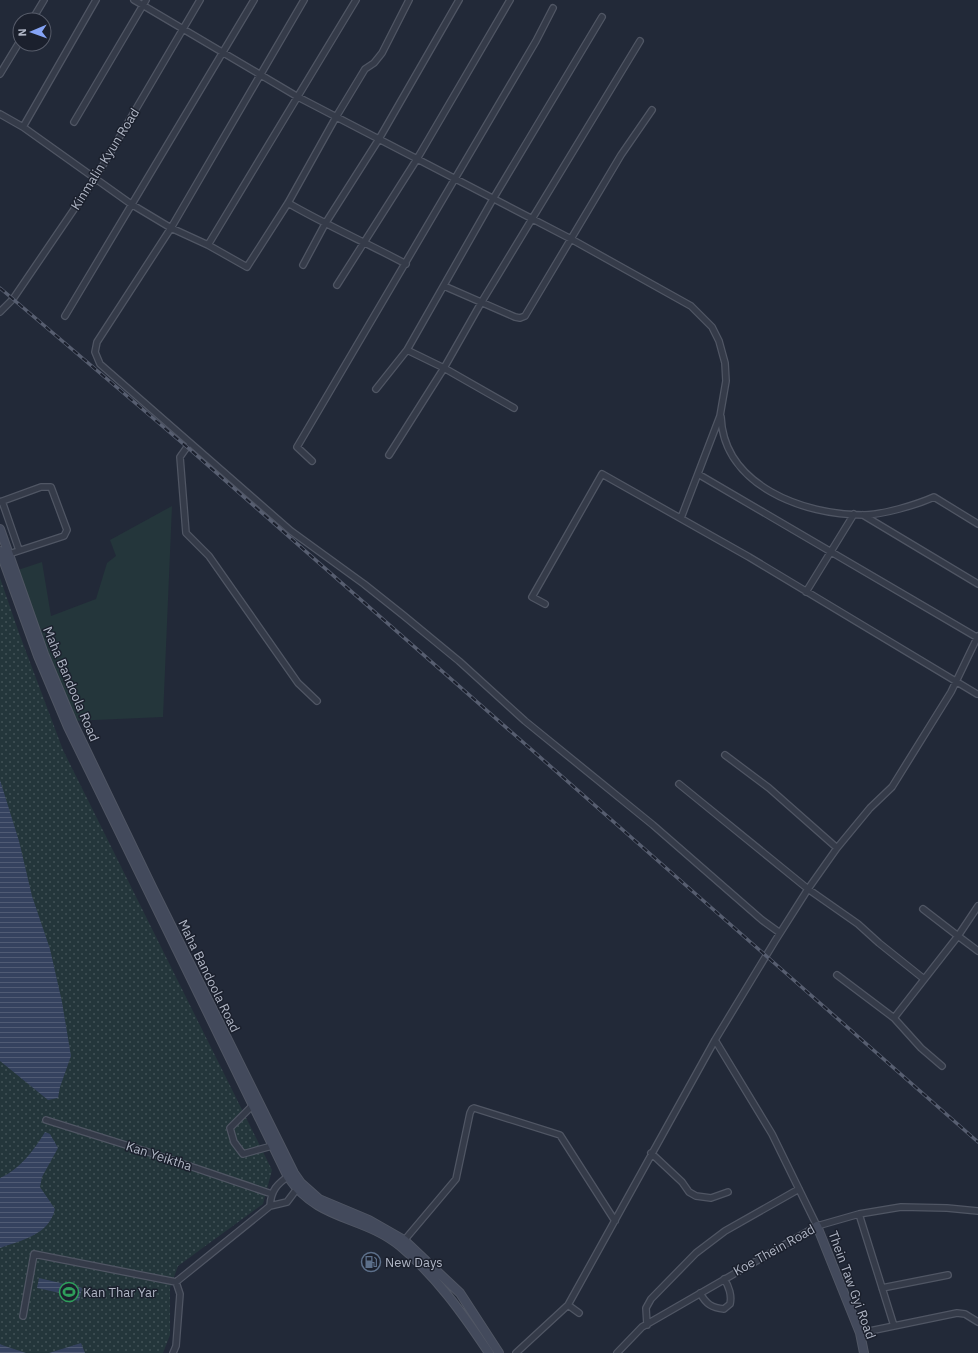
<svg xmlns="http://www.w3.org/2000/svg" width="978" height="1353" viewBox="0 0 978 1353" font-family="'IBM Plex Sans',sans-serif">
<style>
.grass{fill:#24363b}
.park{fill:url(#park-dots)}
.water{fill:url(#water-rules)}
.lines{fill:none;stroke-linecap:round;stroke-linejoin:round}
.street-casing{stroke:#505664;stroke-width:8}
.secondary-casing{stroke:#505664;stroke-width:10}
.street{stroke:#353b49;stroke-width:5.5}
.secondary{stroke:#434a5c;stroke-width:8}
.rail-casing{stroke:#575e70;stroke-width:3.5}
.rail{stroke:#1b202d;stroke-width:2;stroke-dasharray:6;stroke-linecap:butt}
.labels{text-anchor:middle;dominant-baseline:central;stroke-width:3;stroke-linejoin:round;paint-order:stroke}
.street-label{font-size:13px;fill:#b0b6c5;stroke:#1b202d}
.poi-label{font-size:13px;fill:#b0b6c5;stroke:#1b202d;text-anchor:start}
</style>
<defs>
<pattern id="park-dots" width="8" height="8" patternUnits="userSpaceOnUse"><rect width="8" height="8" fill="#24363b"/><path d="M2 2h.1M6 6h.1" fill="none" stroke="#415156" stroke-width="1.8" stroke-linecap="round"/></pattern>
<pattern id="water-rules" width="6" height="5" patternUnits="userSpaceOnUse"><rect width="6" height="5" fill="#35425f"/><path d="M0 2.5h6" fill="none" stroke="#505b74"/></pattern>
</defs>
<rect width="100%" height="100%" fill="#222938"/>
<!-- grass -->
<path class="grass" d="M172,506L163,717L72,721L15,571L42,562L51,616L96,599L107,563L116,556L110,540Z"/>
<!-- park -->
<path class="park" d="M0,578L19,633L63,750L272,1170L263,1204L178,1266L170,1288V1335L163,1353H0Z"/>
<!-- water -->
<path class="water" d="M0,780L19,841L32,896L50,949L62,1002L71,1056L60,1087L58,1098L48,1100L0,1061Z
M45,1132L50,1134L58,1148L42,1177L40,1187L55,1209C49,1235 22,1240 0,1248V1178C19,1170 35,1149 45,1132Z
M39,1278L82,1288L79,1301L74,1300V1296L37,1288Z
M81,1343L85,1353H101H49Z
M0,1344L2,1345L26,1353H0Z"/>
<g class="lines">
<!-- street casing -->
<g class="street-casing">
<path id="street" d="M134,0L298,97L571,239L691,306L712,327L719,341L725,363L726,381L720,416L681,518
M304,0L171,228L97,342L95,352L100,364L291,531L364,584L403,615L459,661L525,721L653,825L762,920L780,933
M32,20L44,0
M0,74L20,41
M0,114L23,127L131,204L171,228L208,245L247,267L288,203L336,117L365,69L374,63L382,53L409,0
M74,122L146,0
M23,127L96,0
M288,203C326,225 367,243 406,264
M208,245L356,0
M303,265L325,224L379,139L459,0
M337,285L417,159L510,0
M444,286L515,317L520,318L525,316L621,155L652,110
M0,312L13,299L96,177L200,0
M65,316L254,0
M407,350L444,368L514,408
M376,389L407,350L493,199L602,17
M721,417C724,486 804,515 863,515C882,515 916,505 934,497L978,524
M187,447L180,457L186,533L209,556L298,683L317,701
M389,455L444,368L481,303L640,41
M312,461L297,447L536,41L553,8
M698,474L978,638
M2,501L19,550
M0,502L41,487H51L67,530L64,536L9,554
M863,515L978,584
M806,592L854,514
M545,604L532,597L602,474L749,557L977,694
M725,755L769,788L837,848
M679,784L808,889L858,924L879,943L924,979
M923,909L958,936L978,906
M837,975L894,1018L921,1048L942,1066
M894,1018L958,936L978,951
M715,1040L772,1134L817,1226
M252,1106L230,1128L234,1142L243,1154L272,1146
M46,1120L145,1151L272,1194
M651,1153L682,1182L689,1192L696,1196L711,1198L728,1192
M270,1206C271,1190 277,1184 290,1175
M270,1206L287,1202L299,1186
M859,1214L894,1326
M402,1243L456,1179L470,1113L472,1109L474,1108L560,1135L615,1221
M882,1288L948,1275
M700,1293C706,1304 712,1308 724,1309L730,1304C732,1296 729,1286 724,1279
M568,1305L579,1313
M23,1316L34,1254L176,1282
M647,1325L646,1308L651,1299L696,1253L725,1231L799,1189
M860,1333L957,1313L965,1314L978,1322
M173,1353L176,1346L180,1294L176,1282L270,1206
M516,1353L568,1305L715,1040L775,941L808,889L837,848L870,808L892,787L951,692L978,636
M617,1353L642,1327L817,1226L859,1214L901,1207L947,1208L978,1211"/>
</g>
<!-- secondary casing -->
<g class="secondary-casing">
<path id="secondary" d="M0,529L44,654L73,723L152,887L294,1173L301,1183L319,1199L369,1220L404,1240L460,1293L499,1353
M0,551L38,656L68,727L288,1177C319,1222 362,1215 400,1246C436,1276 463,1314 489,1353
M817,1226L860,1333L864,1353"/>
</g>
<!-- street -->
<use href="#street" class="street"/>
<!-- secondary -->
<use href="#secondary" class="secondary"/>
<!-- rail casing -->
<g class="rail-casing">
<path id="rail" d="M0,288L187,447L978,1142"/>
</g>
<!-- rail -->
<use href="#rail" class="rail"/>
</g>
<!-- icons -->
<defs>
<g id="fuel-ring" transform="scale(1)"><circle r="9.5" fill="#1b202d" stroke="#5c6f8a" stroke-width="1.5"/><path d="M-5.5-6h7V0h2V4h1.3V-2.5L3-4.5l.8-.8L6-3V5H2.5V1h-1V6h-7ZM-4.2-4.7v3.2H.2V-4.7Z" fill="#5c6f8a"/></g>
<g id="stadium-ring" transform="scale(1)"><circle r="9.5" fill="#1b202d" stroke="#2e9e5b" stroke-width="1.5"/><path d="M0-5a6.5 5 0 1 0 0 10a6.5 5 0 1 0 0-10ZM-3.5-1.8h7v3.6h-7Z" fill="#2e9e5b"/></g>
</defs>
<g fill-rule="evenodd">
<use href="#fuel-ring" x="371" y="1262"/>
<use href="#stadium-ring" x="69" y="1292"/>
</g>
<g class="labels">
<!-- street labels -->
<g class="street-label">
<text transform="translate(105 159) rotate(-58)">Kinmalin Kyun Road</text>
<text transform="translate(71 684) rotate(67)">Maha Bandoola Road</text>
<text transform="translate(209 976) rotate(64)">Maha Bandoola Road</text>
<text transform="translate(159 1156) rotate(18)">Kan Yeiktha</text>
<text transform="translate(774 1250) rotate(-29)">Koe Thein Road</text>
<text transform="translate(852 1285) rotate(70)">Thein Taw Gyi Road</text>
</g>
<!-- poi labels -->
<g class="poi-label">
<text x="385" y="1262">New Days</text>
<text x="83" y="1292">Kan Thar Yar</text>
</g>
</g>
<!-- north arrow -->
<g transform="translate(32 32) rotate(268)"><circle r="19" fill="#1b202d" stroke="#575c6a"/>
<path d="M0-3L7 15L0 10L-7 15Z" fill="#85a3f5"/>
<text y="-6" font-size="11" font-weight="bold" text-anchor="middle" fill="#b0b6c5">N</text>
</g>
</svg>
